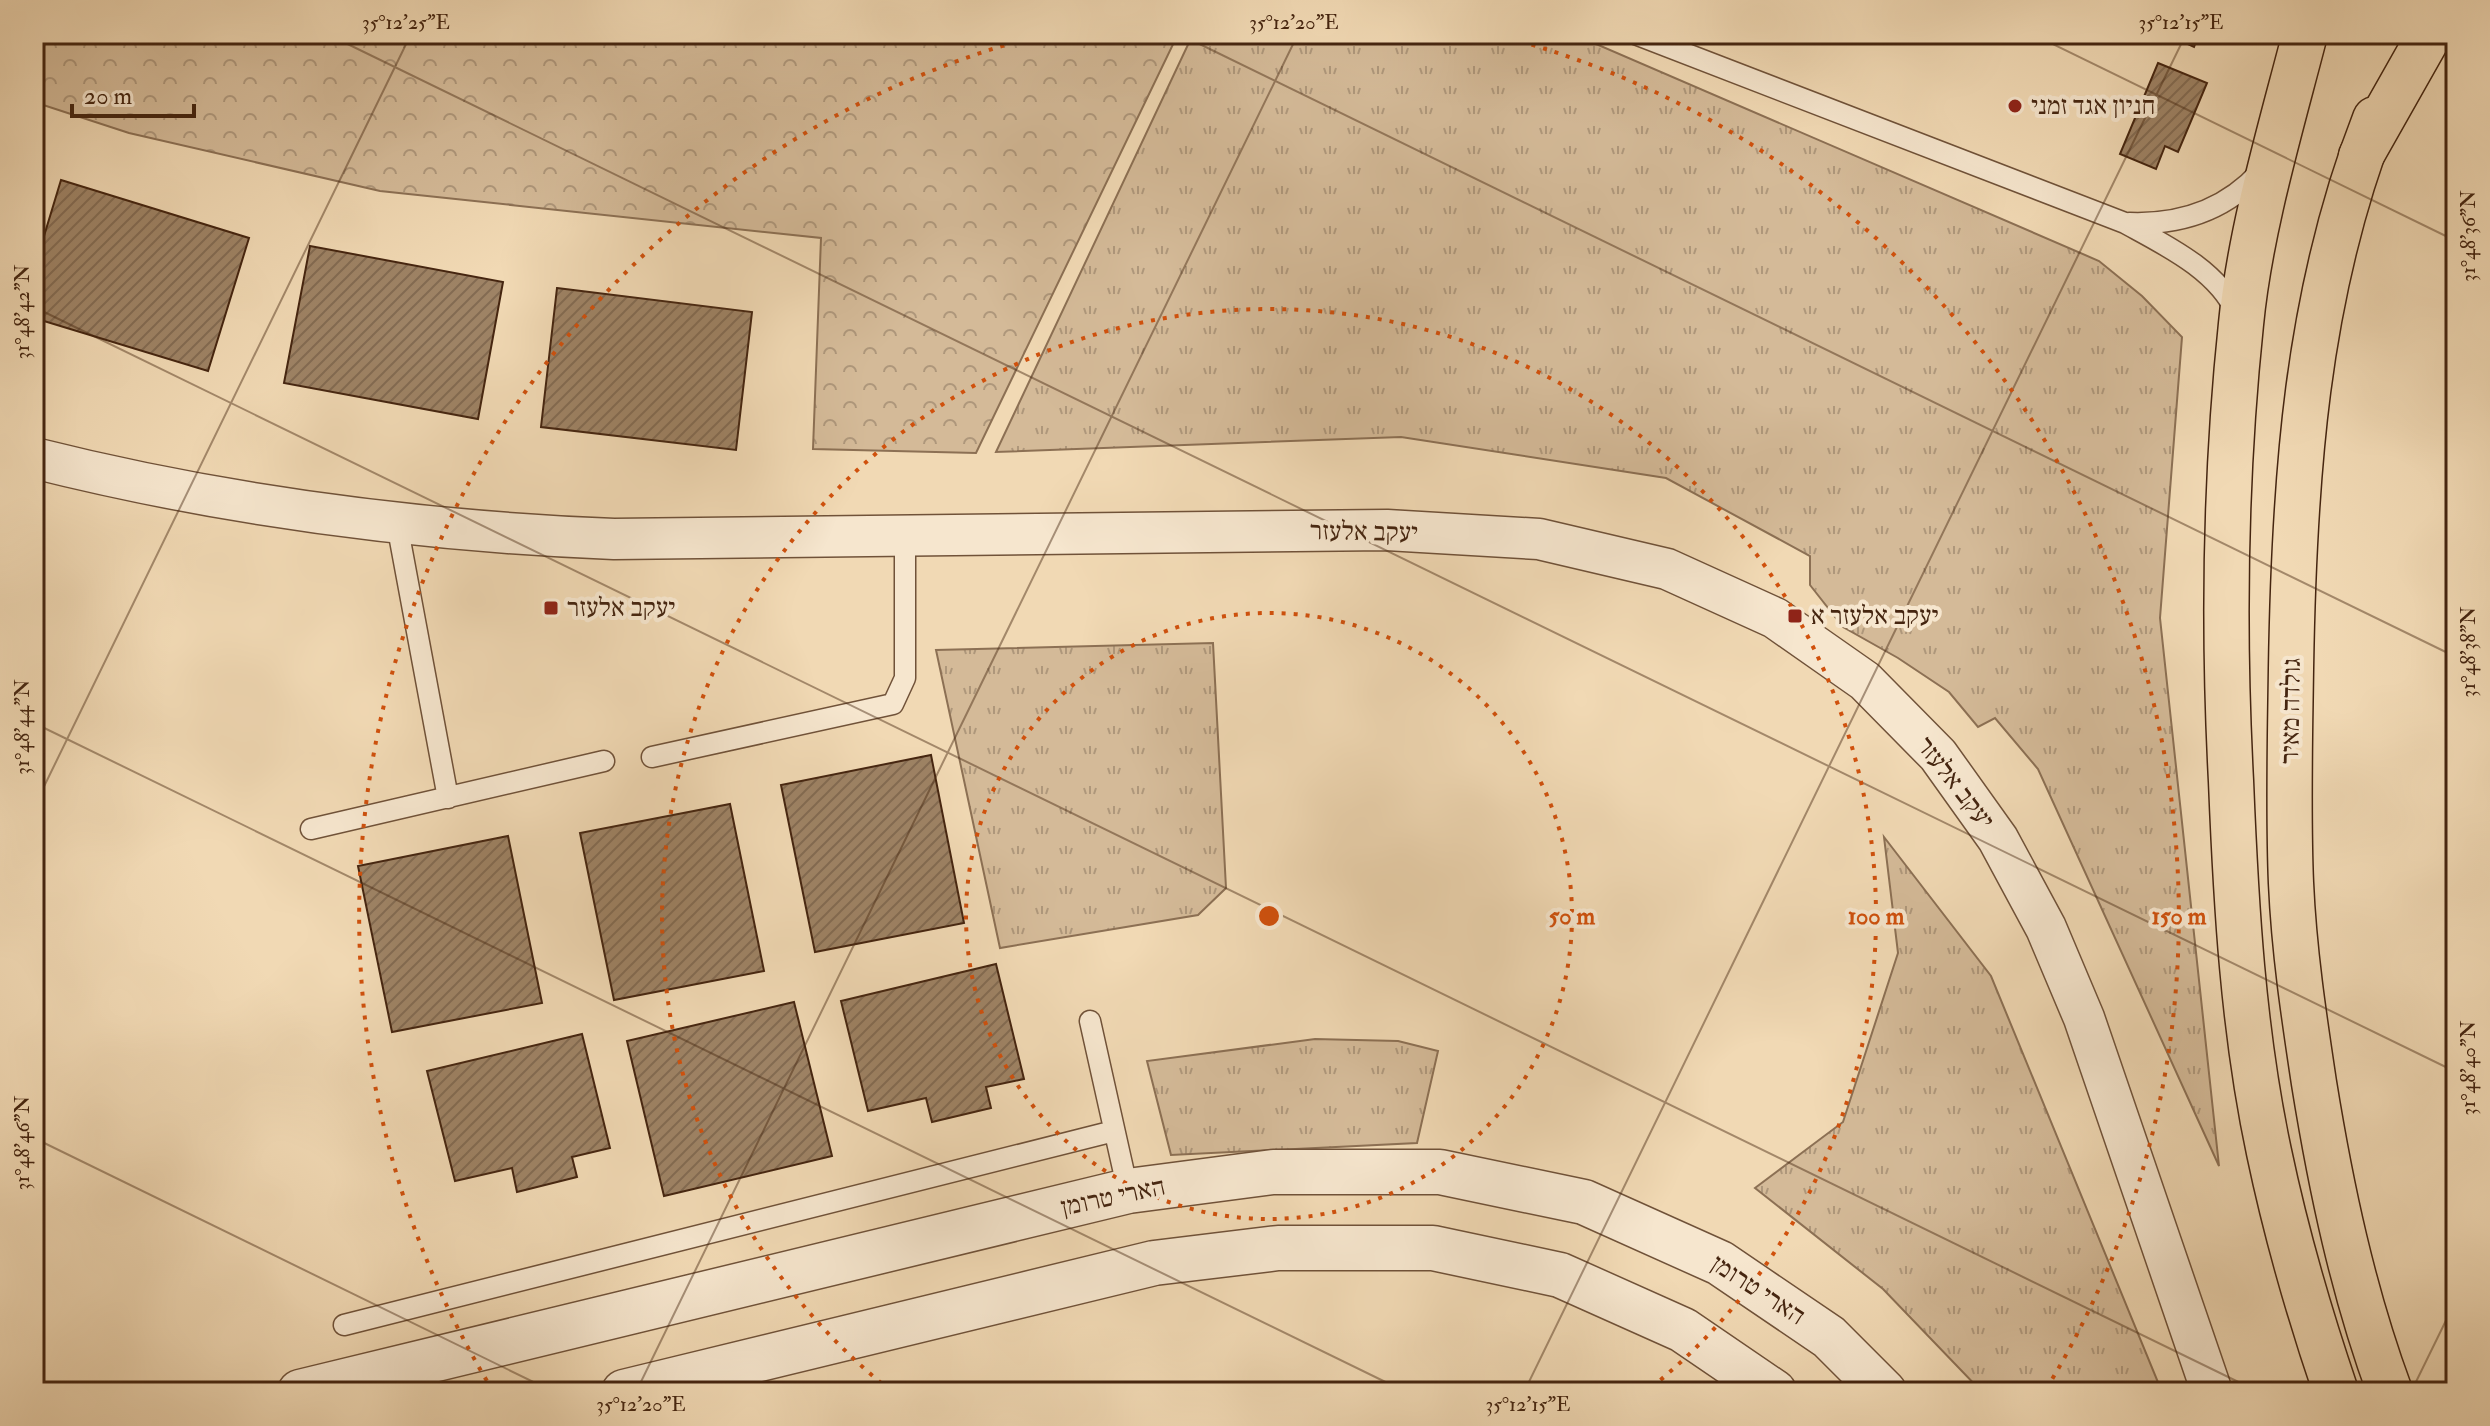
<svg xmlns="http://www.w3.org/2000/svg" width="2490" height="1426" font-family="'IM FELL Double Pica','Frank Ruhl Libre',serif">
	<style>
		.grass { fill: url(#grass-tufts); stroke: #8c7054; stroke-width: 2 }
		.forest { fill: url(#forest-crowns); stroke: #8c7054; stroke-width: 2 }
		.building { fill: url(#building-hatch); stroke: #452510; stroke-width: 2 }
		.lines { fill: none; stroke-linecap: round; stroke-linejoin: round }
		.service-casing { stroke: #705239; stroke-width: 23 }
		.minor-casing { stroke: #705239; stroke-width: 43 }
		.tertiary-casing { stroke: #705239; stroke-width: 47 }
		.primary-casing { stroke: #452510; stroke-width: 47 }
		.trunk-casing { stroke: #452510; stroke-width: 47 }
		.service { stroke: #f6e6ce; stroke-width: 20 }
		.minor { stroke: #f6e6ce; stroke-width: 40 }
		.tertiary { stroke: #f6e6ce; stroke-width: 44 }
		.primary { stroke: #f1d9b4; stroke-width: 44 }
		.trunk { stroke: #f1d9b4; stroke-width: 44 }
		.ticks { fill: none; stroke: #452510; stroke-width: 2; stroke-opacity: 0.45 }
		.ring { fill: none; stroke: #d0510d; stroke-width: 4; stroke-dasharray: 4 8 }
		.poi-dot { fill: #8f2418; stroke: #f6e6ce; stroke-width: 3 }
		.labels { text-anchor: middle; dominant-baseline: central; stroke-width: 8; stroke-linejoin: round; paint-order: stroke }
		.poi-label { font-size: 26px; fill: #452510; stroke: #f6e6ce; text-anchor: start }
		.street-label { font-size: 26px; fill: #452510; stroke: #f6e6ce }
		.centre { fill: #d0510d; stroke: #f6e6ce; stroke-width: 4 }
		.ring-label { font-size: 24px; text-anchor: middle; font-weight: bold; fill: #d0510d; stroke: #f6e6ce; stroke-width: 8; stroke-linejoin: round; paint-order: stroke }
		.neatline { fill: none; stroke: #452510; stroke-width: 3 }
		.ticks-label { font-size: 20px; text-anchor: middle; fill: #452510 }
	</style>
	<defs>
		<pattern id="grass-tufts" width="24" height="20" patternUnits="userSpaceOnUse" patternTransform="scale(2)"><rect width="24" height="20" fill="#d4ba98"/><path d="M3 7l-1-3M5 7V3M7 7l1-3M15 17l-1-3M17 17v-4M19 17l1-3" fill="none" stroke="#ae977b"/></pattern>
		<pattern id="forest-crowns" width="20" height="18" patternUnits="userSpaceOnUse" patternTransform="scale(2)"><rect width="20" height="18" fill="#d4ba98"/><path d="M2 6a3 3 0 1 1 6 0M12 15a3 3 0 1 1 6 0" fill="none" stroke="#ae977b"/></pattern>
		<pattern id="building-hatch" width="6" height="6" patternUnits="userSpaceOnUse" patternTransform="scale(2)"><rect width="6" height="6" fill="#9e8365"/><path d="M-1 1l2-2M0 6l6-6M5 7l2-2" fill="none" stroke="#836b52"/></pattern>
	</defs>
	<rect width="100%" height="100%" fill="#f1d9b4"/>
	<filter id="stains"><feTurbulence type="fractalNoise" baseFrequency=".0025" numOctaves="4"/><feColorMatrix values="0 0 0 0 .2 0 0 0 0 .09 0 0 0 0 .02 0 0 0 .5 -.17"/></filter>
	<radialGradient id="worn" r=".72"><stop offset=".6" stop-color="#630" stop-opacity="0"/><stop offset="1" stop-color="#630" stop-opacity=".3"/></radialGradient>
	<path class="grass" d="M1193,34h380l526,227 43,35 40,41 -22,281 59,548 -181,-397 -43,-51 -17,9 -29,-35 -51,-34 -55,-31 -33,-42v-29l-144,-78 -265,-41 -405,15z
		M1213,643l13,245 -28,27 -198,33 -64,-298z
		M1884,837l107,139 171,416h-180l-99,-103 -128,-101 88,-66 55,-169z
		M1315,1039l83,2 40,10 -21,92 -246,12 -24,-94z"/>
	<path class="forest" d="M34,34h1144l-202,419 -163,-4 8,-211 -441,-47 -251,-58 -95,-31z"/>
	<path class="building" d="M2166,34h33l-5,13z
		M2158,63l49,20 -29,69 -13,-6 -9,23 -36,-15z
		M61,180l188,58 -41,133 -174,-53v-49z
		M310,246l193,36 -25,137 -194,-36z
		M557,288l195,24 -16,138 -195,-23z
		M931,755l33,168 -149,29 -34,-167z
		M730,804l34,167 -150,29 -34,-167z
		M508,836l34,167 -150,29 -34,-166z
		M2453,845h3v95z
		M996,964l28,115 -38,8 5,21 -59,14 -6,-24 -58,13 -27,-110z
		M794,1002l38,154 -168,40 -37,-155z
		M582,1034l28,114 -38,9 5,20 -60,15 -5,-24 -57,13 -28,-110z
		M1507,1383l21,9h-25z"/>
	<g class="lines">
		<g class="service-casing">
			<path id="service" d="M1635,34l490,189c40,22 93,47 112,91
				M2129,223c52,2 97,-13 132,-52
				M397,524l51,274
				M652,757l241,-53 12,-26v-142
				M311,829l293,-68
				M1090,1021l38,170
				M344,1325l770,-194"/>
		</g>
		<g class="minor-casing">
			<path id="minor" d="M34,458c191,48 384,73 580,81l773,-9 152,9 128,30 108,49 90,63 73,74 60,84 48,89 38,90 128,374"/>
		</g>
		<g class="tertiary-casing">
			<path id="tertiary" d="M300,1392l828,-201 145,-19h167l144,30 136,61 109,74 55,55
				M624,1392l530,-129 124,-15h155l127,27 123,55 91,62"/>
		</g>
		<g class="primary-casing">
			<path id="primary" d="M2305,34c-24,93 -55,196 -64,290 -16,152 -18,305 -10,457 5,124 12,249 38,371 17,81 40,161 67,240
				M2375,119c-69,177 -81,362 -84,550 -1,71 -3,143 0,214 3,68 13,134 23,200 17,105 39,209 76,309"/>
		</g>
		<g class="trunk-casing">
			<path id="trunk" d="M2361,156l69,-122"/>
		</g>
		<use href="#service" class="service"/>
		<use href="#minor" class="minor"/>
		<use href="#tertiary" class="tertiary"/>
		<use href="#primary" class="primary"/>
		<use href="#trunk" class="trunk"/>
	</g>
	<path class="ticks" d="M327,34l2129,1038M1179,34l1277,623M2032,34l424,207M34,307l2225,1085M34,723l1372,669M34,807l377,-773M34,1138l520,254M636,1392l662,-1358M1524,1392l662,-1358M2411,1392l45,-92"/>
	<g class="ring">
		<circle cx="1269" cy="916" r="303"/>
		<path d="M891 1391A607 607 0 1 1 1647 1391"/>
		<path d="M493 1391A910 910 0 0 1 1041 35M1497 35A910 910 0 0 1 2045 1391"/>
	</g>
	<g class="poi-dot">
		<circle cx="2015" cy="106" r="8"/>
		<rect x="543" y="600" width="16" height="16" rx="4"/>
		<rect x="1787" y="608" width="16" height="16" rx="4"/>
	</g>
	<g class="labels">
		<g class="poi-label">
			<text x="2031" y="106">חניון אגד זמני</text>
			<text x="567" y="608">יעקב אלעזר</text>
			<text x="1811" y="616">יעקב אלעזר א</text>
		</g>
		<g class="street-label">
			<text transform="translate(1364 532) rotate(1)">יעקב אלעזר</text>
			<text transform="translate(2291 711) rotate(-89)">גולדה מאיר</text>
			<text transform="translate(1955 783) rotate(52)">יעקב אלעזר</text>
			<text transform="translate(1113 1197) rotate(-12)">הארי טרומן</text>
			<text transform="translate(1758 1290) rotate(33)">הארי טרומן</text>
		</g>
	</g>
	<circle cx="1269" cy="916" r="12" class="centre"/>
	<g class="ring-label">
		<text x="1572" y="924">50 m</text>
		<text x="1876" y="924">100 m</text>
		<text x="2179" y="924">150 m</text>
	</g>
	<rect width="2490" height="1426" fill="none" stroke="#f1d9b4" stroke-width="88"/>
	<path d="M72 104v12h122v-12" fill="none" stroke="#452510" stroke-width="4"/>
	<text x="84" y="104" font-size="24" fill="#452510" stroke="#f6e6ce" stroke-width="6" paint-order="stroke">20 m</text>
	<rect x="44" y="44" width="2402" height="1338" class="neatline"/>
	<g class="ticks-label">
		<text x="406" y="29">35°12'25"E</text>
		<text x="1294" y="29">35°12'20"E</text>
		<text x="2181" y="29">35°12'15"E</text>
		<text transform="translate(2468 236) rotate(-90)" y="7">31°48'36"N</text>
		<text transform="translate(22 312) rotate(-90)" y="7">31°48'42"N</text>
		<text transform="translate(2468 652) rotate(-90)" y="7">31°48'38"N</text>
		<text transform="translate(22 727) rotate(-90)" y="7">31°48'44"N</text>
		<text transform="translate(2468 1068) rotate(-90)" y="7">31°48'40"N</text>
		<text transform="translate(22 1143) rotate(-90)" y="7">31°48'46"N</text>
		<text x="641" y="1411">35°12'20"E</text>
		<text x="1528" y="1411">35°12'15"E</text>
	</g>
	<rect width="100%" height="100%" filter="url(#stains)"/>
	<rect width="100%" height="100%" fill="url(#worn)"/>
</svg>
